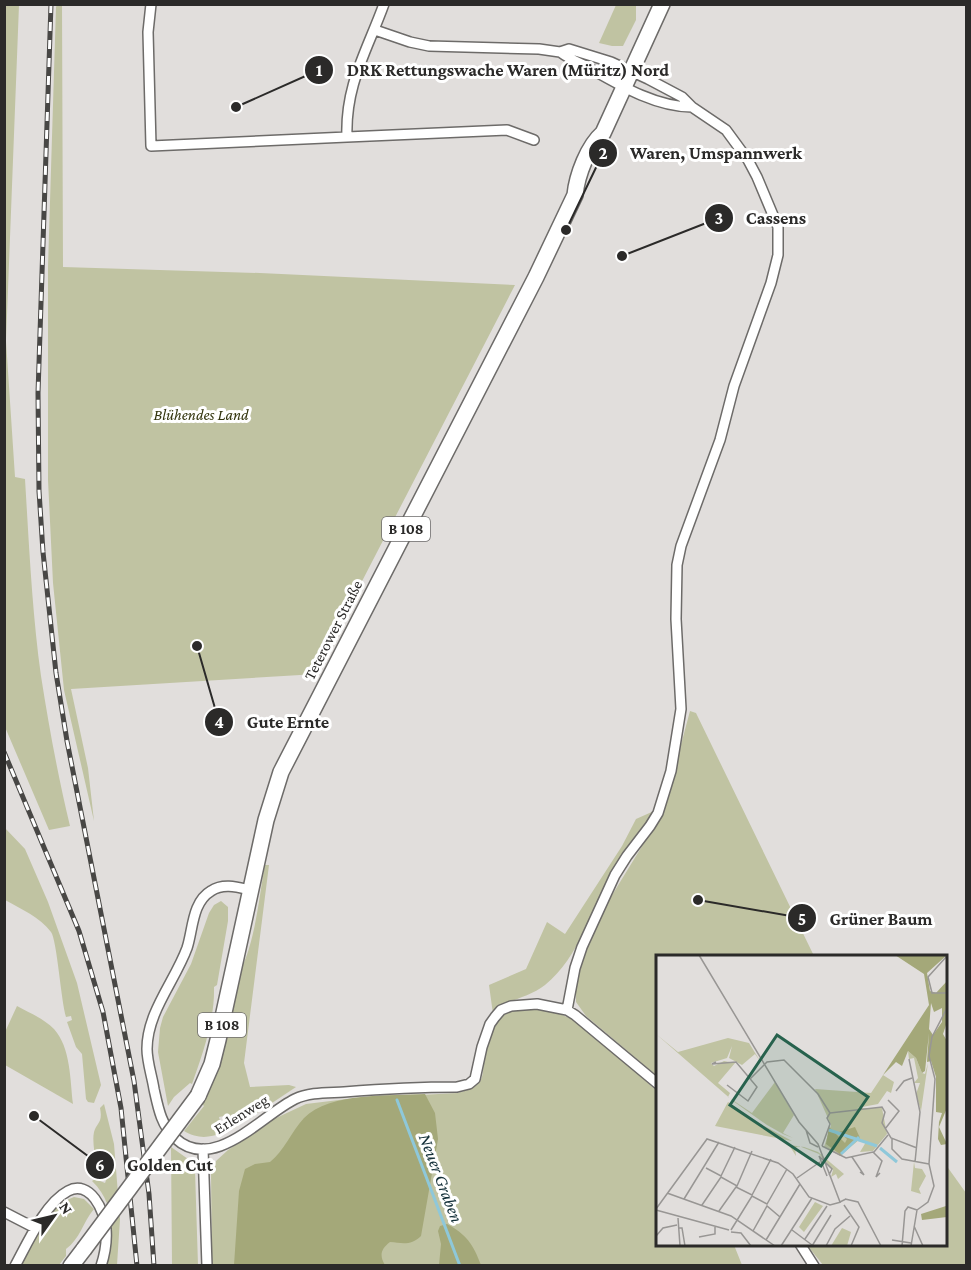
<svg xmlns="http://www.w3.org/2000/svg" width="971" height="1270" font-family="'Crimson Pro',serif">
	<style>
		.green { fill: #c0c3a2 }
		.forest { fill: #a4a879 }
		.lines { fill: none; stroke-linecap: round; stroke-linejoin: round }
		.stream { stroke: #8ec8da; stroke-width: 3 }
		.minor-casing { stroke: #6d6b69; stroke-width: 12 }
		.primary-casing { stroke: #6d6b69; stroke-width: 18 }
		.minor { stroke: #fff; stroke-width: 9 }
		.primary { stroke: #fff; stroke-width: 15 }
		.rail-casing { stroke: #484745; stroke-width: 5 }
		.rail { stroke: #fff; stroke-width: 3; stroke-dasharray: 9; stroke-linecap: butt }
		.primary-bridge-casing { stroke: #6d6b69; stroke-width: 18; stroke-linecap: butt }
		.primary-bridge { stroke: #fff; stroke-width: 15 }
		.labels { text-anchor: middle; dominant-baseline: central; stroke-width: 6; stroke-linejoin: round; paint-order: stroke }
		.shield { fill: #fff; stroke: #6b6a69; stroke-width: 1.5 }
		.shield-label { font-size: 15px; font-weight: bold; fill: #2b2a29 }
		.park-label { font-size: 16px; font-style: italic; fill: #32340d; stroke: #fff }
		.street-label { font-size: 16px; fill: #2b2a29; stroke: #fff }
		.water-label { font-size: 18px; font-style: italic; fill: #15313a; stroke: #fff }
		.inset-river { fill: none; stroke: #8ec8da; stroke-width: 3 }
		.inset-road { fill: none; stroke: #989694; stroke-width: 1.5 }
		.view { fill: #27624d; fill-opacity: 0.15; stroke: #27624d; stroke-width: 3 }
		.inset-edge { fill: none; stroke: #2b2a29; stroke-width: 3 }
		.leader { fill: none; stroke: #2b2a29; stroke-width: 2 }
		.callout-dot { fill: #2b2a29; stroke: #fff; stroke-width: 2 }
		.mark-label { font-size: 18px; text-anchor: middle; font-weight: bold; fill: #fff }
		.callout-label { font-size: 18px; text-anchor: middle; font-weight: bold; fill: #2b2a29; stroke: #fff; stroke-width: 6; stroke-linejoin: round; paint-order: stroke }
	</style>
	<rect width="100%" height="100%" fill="#e1dedc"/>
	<path class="green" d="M62,4l1,263 197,6 255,12 -157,304 -41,85 -246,15 17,79 6,53 -30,-131 -11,-107 -5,-103v-213l8,-260 1,-2z
		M4,5h15l-13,336 9,136 10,2c4,65 7,132 16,197 8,51 17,100 29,150l-21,4 -44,-103z
		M616,5h20v15l-13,26h-11l-13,-3z
		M690,711l6,2 118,243h-156l-1,120 -71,-60 -10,-14v-12l8,-42 14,-30 65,-106z
		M654,811c-11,22 -30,38 -42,60 -21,38 -32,86 -67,114 -11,9 -25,12 -37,18 -5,3 -10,7 -15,11l-4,-29 37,-16 21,-47 18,12 57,-88 14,-27z
		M5,828l20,21 23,53 29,81 24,102 -7,18 -6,-1 -2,-3 -4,-45 -6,-7 -9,-25 5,-2 -1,-4 -5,1c-5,-16 -9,-77 -15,-85 -11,-15 -30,-23 -46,-32z
		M265,865h4l-25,198 6,24 39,-2 7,2 -63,42 -5,-4 -4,-9 -5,1 4,16c-15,5 -25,6 -39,-2l20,-25 -2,-2 6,-13 30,-117c17,-27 21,-78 27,-109z
		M221,901l7,6v14l-11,64 -3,2c1,32 -11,66 -22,97l-2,-1 -16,14 -6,9 -10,-54 2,-24 3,-11 28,-53 18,-51 5,-8z
		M17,1006c13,7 27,13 37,23 17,19 16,51 19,75l-68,-39v-33z
		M519,1009c24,0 43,3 63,16l75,66 1,153 76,1 8,20 -530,1 -1,-93 5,-12 12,-11 46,-31 32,-15 41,-5 110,-6c8,-2 16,-4 22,-10 5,-7 4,-16 5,-24 2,-23 10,-46 35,-50z
		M104,1104l10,40 6,75 -3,46h-11c8,-29 10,-61 -14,-84l3,-2 10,4 3,-8 -12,-12c-1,-9 -4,-22 -2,-31 3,-10 9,-9 6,-24z
		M171,1147l17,12 7,11 3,95h-26z
		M946,1165l20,28v72h-143l-16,-20 139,-1z
		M74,1197l10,2 10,10c-11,13 -14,30 -28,40v7l-7,9 -39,1c10,-25 28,-60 54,-69z"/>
	<path class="forest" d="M425,1094l10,19 3,26 -17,97c-10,10 -19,7 -31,6 -9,7 -11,13 -5,23h-151l5,-74 6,-22 10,-5 15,-2c14,-11 21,-30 34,-44 26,-26 86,-22 121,-24z
		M447,1224c20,11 26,20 34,41h-42l2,-21 -3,-13 2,-5z"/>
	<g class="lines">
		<path class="stream" d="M397,1100l63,166"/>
		<g class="minor-casing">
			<path id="minor" d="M151,4l-3,28 3,114 196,-9c-2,-52 20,-86 37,-133
				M375,30l35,12 19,4 110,3 21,3 9,-3 42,13 37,17 34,18 10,10 34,23 22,30 9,17 21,50v28l-7,28 -37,103 -14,54 -39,106 -4,19 -1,54 5,90 -10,62 -13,42 -8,13 -23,30 -12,19 -33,72 -7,21 -8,42
				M560,52c8,6 15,9 24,13 32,18 70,42 108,42
				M347,137l160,-7 27,10
				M250,890c-13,-3 -27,-7 -39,1 -19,11 -18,39 -24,57 -12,33 -40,64 -40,101 0,13 5,27 7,40 4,18 7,36 21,49 38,36 87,-23 120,-39 15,-7 32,-6 49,-7 38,-3 75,-5 113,-5l12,-3 6,-5 7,-32 8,-23 5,-7 6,-7 10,-4 26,-2 30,6 8,5 83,69
				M203,1149l4,117
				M4,1212l31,16
				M800,1244l14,22
				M15,1266c12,-22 30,-63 53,-75 22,-12 37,20 38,38 1,12 -1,25 -5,37"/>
		</g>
		<g class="primary-casing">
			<path id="primary" d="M198,1096l14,-32 6,-24 48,-220 15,-48 255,-495 39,-82c2,-20 13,-49 28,-62l59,-129
				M71,1266l13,-17"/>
		</g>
		<use href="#minor" class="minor"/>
		<use href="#primary" class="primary"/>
		<g class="rail-casing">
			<path id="rail" d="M51,4l-13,389 1,98 4,61 13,121 11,68 67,340 15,113 5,72
				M4,752l75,179 24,81 18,96 16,158"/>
		</g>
		<use href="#rail" class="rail"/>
		<g class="primary-bridge-casing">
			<path id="primary-bridge" d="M84,1249l114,-153"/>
		</g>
		<use href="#primary-bridge" class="primary-bridge"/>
	</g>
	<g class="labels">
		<g class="shield">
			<rect x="382" y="517" width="48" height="24" rx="4.5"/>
			<rect x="198" y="1013" width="48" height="24" rx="4.5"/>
		</g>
		<g class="shield-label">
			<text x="406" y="529">B 108</text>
			<text x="222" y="1025">B 108</text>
		</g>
		<g class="park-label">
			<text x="201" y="414">Blühendes Land</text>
		</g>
		<g class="street-label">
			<text transform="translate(333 630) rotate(-63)">Teterower Straße</text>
			<text transform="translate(241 1114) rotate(-32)">Erlenweg</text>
		</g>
		<g class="water-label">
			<text transform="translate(441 1178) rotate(69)">Neuer Graben</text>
		</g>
	</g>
	<g transform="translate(656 955)">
		<rect width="291" height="291" fill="#e1dedc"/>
		<path d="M0,79l22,18 50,-14 21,5 13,21 -7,-10 -13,11 -13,-7 3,-12 -5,12 -16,5 3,3 10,-5 11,2 -17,20 12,10 -2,4 24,16 23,-31 19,33 -11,18 10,5 -10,-4 -16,-9 -34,-24zM252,96l8,7 6,15 3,1 3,-11 -7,48 -5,-17 4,-11h-6l4,-5 -4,-20 -5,1zM227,120l11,7 -3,11 -4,-2 -9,13 -21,4h25l5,26 -14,17 -13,1 6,-10 -6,-3 -20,17 -16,-9 7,-22 -16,-36 56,4zM72,147l27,19 37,20 -77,-15zM133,190l15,2 14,5 26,22 -6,5 -2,-5 -5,3 2,-7 -14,-16 -20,-8 -4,2 1,8zM258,207l1,6 7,1 4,7 -7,13 2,5 -10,-3zM159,247l8,4 -19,26 -5,-5zM186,273l9,4 -4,14h-16z" fill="#c0c3a2"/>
		<path d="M239,0h52l-20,18 3,18 6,2 11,-12v41l-4,12 4,7v67l-8,19 8,17 -6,1 -3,-6 1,-17 3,-9 -6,-1v-35l-5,-16 -4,1 2,-29 -4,38 -3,2 -6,-15 -8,-7 -6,15 -6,-4 -13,13 46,-70 -5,-31zM275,48l3,9 8,-4v14l-9,13 -4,-6zM173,172l16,16 2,-4 -8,-7 16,-5 5,11 -19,17 -15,-11zM291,244v18l-25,3 -1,-6 25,-8z" fill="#a4a879" fill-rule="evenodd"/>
		<path class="inset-river" d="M173,175l48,16M224,193l17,14M185,199l18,-17"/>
		<path class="inset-road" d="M43,0l100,167 19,22 22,58 6,-3M291,1l-19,21 4,16h15M253,104l11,53 -5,50M60,107l-4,2 24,-2 21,25 -9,14 -21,-16M94,124l17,-17 17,-2 34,34 12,19M240,136l8,-10 8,-3M174,158l52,-6 3,5 -3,11 9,15 26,10M229,174l14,-18 -11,-11M150,175l4,13 8,4M236,184v10l10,10 27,5M166,191l24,12 27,-6 9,9 -6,16 4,-4M166,191l8,-22 -3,-6 3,-5M218,197l14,-17M163,201l13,13 -3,6M163,201l8,20M196,202l12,18 -4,-3M50,213l15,8 14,-29M141,223l23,-16M11,238l64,23 44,30M28,244l35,-57M189,244l13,3 23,44M46,250l19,-28 16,9 15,-35M188,250l15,22 -8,19M0,254l51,-70 71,24 15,11 16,23 21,8 11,-3M0,255l73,20M261,255l11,-8 6,-16 -5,-22 6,-85 -6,-23 3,-19 15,-29M63,256l17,-24 16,8 19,-36M22,263l2,28M258,271l9,20M22,273h4l3,18M75,275l21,-34 15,8 20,-35M136,275l20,15M97,276l14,-25 13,11M75,277l10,1 10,13M0,281l7,-8 14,-3M43,282l16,-3v-7M149,284l22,-33M110,285l34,-56M236,285l19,3M125,291l31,-48M156,291l19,-31M170,291l9,-17 15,-13M246,291l3,-35 3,-4 9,3M255,291l6,-36"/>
		<path class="view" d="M121,80l91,62 -47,69 -91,-61z"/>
		<rect width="291" height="291" class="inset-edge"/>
	</g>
	<path class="leader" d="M236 107L319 70M566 230L603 153M622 256L719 218M197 646L219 722M698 900L802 918M34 1116L100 1165"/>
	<g class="callout-dot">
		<circle cx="236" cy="107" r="6"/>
		<circle cx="566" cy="230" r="6"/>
		<circle cx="622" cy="256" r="6"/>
		<circle cx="197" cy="646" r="6"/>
		<circle cx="698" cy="900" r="6"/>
		<circle cx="34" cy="1116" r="6"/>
		<circle cx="319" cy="70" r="15"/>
		<circle cx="603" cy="153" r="15"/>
		<circle cx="719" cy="218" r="15"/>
		<circle cx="219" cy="722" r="15"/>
		<circle cx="802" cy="918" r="15"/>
		<circle cx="100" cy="1165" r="15"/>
	</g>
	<g class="mark-label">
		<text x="319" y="76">1</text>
		<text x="603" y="159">2</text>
		<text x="719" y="224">3</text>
		<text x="219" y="728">4</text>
		<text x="802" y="925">5</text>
		<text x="100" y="1171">6</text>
	</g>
	<g class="callout-label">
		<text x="508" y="76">DRK Rettungswache Waren (Müritz) Nord</text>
		<text x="716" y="159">Waren, Umspannwerk</text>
		<text x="776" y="224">Cassens</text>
		<text x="288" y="728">Gute Ernte</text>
		<text x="881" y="925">Grüner Baum</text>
		<text x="170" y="1171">Golden Cut</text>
	</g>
	<rect width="971" height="1270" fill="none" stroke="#2b2a29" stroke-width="12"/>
	<g transform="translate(54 1216) rotate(56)" stroke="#ffffff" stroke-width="4.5" paint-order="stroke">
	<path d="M0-4.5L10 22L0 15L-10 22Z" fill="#2b2a29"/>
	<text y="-9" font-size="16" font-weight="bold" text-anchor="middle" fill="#2b2a29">N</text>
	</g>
</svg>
